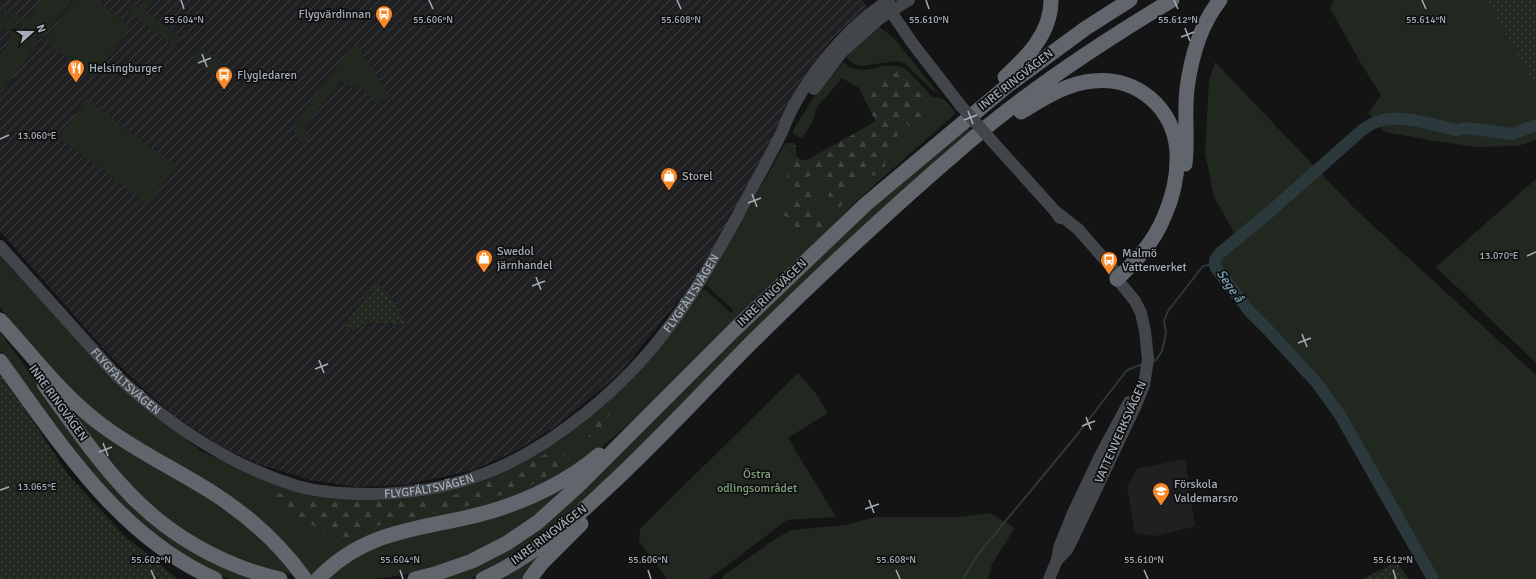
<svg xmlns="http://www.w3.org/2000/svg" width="1536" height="579" font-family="Signika,sans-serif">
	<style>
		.built { fill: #202022 }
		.industrial { fill: url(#industrial-furrows) }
		.green { fill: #202820 }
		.forest { fill: url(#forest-firs) }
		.park { fill: url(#park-dots) }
		.water { fill: #2b383c }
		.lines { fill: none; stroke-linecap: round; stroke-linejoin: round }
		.stream { stroke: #2b383c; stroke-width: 2 }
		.river { stroke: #2b383c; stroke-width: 12 }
		.secondary { stroke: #42464b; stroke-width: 12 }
		.highway { stroke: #60666c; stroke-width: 15 }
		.secondary-bridge { stroke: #42464b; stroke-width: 12 }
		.ticks { fill: none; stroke: #a5aeb6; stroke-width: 1.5 }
		.labels { text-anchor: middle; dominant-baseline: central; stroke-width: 3.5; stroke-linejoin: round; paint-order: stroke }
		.poi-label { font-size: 12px; fill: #a5aeb6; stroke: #0f0f10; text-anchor: start }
		.street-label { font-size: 12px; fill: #a5aeb6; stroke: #0f0f10 }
		.park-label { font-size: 12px; fill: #80a27b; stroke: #0f0f10 }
		.water-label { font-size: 13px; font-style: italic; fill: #7aa4b3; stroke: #0f0f10 }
		.ticks-label { font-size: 10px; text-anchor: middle; fill: #a5aeb6; stroke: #0f0f10; stroke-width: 3.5; stroke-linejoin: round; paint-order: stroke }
	</style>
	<defs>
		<pattern id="industrial-furrows" width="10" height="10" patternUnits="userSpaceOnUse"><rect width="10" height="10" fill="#202022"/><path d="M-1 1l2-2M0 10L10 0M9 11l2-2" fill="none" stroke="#3d3e40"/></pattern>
		<pattern id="forest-firs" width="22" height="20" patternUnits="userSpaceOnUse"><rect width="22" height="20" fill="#202820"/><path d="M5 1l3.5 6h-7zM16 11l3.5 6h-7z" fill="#3d453e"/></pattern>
		<pattern id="park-dots" width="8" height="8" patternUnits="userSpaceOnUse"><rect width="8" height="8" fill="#202820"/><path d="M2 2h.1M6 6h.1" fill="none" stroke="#3d453e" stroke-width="1.8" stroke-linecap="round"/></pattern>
	</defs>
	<rect width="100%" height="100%" fill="#141415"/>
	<path class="built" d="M1185,459l10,67 -39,10 -21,-3 -8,-47 10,-17z"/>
	<path class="industrial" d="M0,0h863l4,8 -34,30 -34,45 -24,60 -41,72 -51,80 -63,78 -62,52 -40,25 -44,20 -69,15 -48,2 -46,-7 -53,-16 -38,-18 -47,-31 -37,-33 -27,-27 -109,-124z"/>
	<path class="green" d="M41,0h30l-29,39 -42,-30v-4l12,9 2,-2 8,7 1,-2 4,3z
		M75,0h21l35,27 -38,50 -49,-36z
		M144,0h10l-8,11 35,27 -6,9 -47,-35 5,-8 5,4z
		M1334,0h202v140l-18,6 -42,1 -41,-6 -50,-9 -17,-19 13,-18 -21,-33 -30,-54z
		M0,13l39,29 -39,52v-39l13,-18 -13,-11z
		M878,26l16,12 44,55 -5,-2 -29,-28 -7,-2 -37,5 -6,-2 -8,-6 10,-12z
		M356,44l35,55 -14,4 -20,-18 -3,4 -13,-9 -38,49 8,6 -5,9c-10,-6 -14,-10 -10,-21l52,-72z
		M201,47l28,21 -9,12 -28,-21z
		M843,62c21,17 32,1 53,4 17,2 22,22 35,30 4,2 9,1 12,3 5,3 9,10 13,14l-104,92 -31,33 -67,62 -117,117 -55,47 -57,32 -109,28 -103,55 -9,-11 -159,-121 -57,-39 -59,-62 -29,-39v-53l15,19 10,8 74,84 16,16 86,70 15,7h4l16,9 135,33c149,1 253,-96 332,-210l2,-1 26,24 2,-3 -27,-25 77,-138 4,-4h7l2,4v9l5,4h6l69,-39 -17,-33 -17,-10 -24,28 -3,6 -1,6 -10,18 -3,2 -7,-4 -1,-3 2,-4 21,-33z
		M1215,62l139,146 182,167v204h-103l-93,-164 -24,-33 -47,-51 -19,-19 -34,-44c-5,-13 12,-22 21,-30l-23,-41 -9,-44 4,-72z
		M87,99l89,67 -28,39 -89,-68z
		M966,125l7,8 -423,399c-26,17 -51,35 -80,47h-32l60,-26 346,-320z
		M1536,179v184l-100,-96z
		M0,332l40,55 83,107 137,85h-31l-19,-8 -43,-26 -66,-59 -101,-136z
		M798,373l17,19 13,21 -40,25 48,79 -49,3 -78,59h-42l-28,-38 1,-12z
		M63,396l149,103 38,28 47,49c-111,-22 -176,-88 -234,-180z
		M581,476l-58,49 -43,25 -63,23 -42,6h-51l25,-22z
		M990,513l25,15 -23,36 -4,15h-265v-3l51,-36 17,-10 54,-5 30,-8h85z
		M549,547l-24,32h-28z"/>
	<path class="forest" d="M902,67l5,3 26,28 -10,2 1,8 -6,19 -6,1 -7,-6 -6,-2 -2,18 -5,14 -7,4v15l-20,8 -21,15c0,8 -1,12 -9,16l-7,-11 3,-14 -16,-9h-7v11l7,10c-5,13 -2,15 8,23l-1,7 -6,5c-18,-1 -20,-4 -32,-17v-4l11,-25 -8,-8 1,-6 7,-8 -5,-16 4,-5 2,4v9l5,4h6l69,-38 -17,-34c16,3 32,-11 43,-21z
		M606,411h2c5,17 -8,27 -19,37l-4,-1 -1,-2 5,-9 4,-11z
		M572,438l-2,7 -15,26 -24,14 -64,21 -101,22 -17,12 -16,-1 -15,-11 -21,-10 -2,-6 -22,-11 -3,-7 3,-2 44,9h29l71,-1 38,-5 12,-6 34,-12 36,-18z"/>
	<path class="park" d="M1487,0h49v87z
		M377,283c14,11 21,27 30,42l-38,-3 -16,8h-7v-7z
		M0,371l69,105 57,61 52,42h-178z
		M1396,562l13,17h-46z"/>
	<path class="water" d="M1317,173l1,3c-12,13 -26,23 -38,35l-2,-1z
		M1273,212l2,1 -37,29 3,-5z"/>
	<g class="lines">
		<path class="stream" d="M1153,361l3,-1 6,-9 4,-18 -2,-12 4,-10 35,-45 11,-2
			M963,579l13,-22 100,-121 51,-66 16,-6"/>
		<path class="river" d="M1433,579l-93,-164 -24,-33 -47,-51 -19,-19 -34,-44c-3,-6 -1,-10 4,-15l51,-42 90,-80c4,-3 9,-7 13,-8 24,-11 58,2 83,7l9,-2 46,6 24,-9"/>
		<g class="secondary">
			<path d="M887,6l26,38 48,62"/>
			<path d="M814,89l28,-37 37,-33 30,-19"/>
			<path d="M992,141l63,70 5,7"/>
			<path d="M1055,211l23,18 35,40 4,10 18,22 6,12 4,18 3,28 -4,26 -8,20 -61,129 -8,16 -10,10"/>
			<path id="s1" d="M0,246l116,129c52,49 112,90 181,111 24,7 49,8 74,8 38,0 79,-7 115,-21 68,-26 139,-87 182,-145 27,-35 48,-73 69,-111 15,-29 31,-57 45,-85 18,-49 63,-104 107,-132"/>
			<path d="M1049,579l8,-19 2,-12 14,-35 28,-59 28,-52"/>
		</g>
		<path class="highway" d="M1005,77c23,-21 46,-44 46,-77
			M1021,112c22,-13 46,-29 72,-31 44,-5 81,27 84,71 1,22 -4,45 -13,65 -10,25 -28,44 -47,62
			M1185,164c3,-25 -1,-50 2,-75 4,-31 13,-64 33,-89
			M0,320c34,37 63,77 103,106 35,26 74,44 110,67 36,23 67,51 92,86
			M0,361c60,82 118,175 215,218
			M44,384c26,36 51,73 81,105 41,45 97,77 155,90
			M318,579c51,-53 109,-49 174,-68 39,-12 76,-30 107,-56
			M415,579l20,-5 37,-13 35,-18 31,-21 40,-36 156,-156 132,-126 141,-118 79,-58 44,-28
			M483,579c48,-21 87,-56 124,-91 51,-47 98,-99 147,-148 70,-69 142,-136 217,-200 62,-53 131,-98 201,-140
			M530,579l11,-15 40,-40"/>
		<path class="secondary-bridge" d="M961,106l31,35"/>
	</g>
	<path class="ticks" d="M181,0l3,9M429,0l4,9M677,0l4,9M926,0l3,9M1174,0l4,9M1422,0l4,9M1185,28l5,13M1181,37l13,-5M202,54l5,13M198,63l13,-5M968,111l5,13M964,120l13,-5M0,139l9,-4M752,194l5,13M748,203l13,-5M1527,256l9,-4M536,277l5,13M532,286l13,-5M1302,334l5,13M1298,343l13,-5M319,360l5,13M315,369l13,-5M1086,417l5,13M1082,426l13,-5M103,443l5,13M99,452l13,-5M0,490l9,-3M869,500l5,13M865,509l14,-5M151,570l4,9M400,570l3,9M648,570l3,9M896,570l4,9M1144,570l4,9M1393,570l3,9"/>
	<defs>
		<g id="bus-pin" transform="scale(0.9)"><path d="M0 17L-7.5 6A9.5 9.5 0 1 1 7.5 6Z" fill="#f98928" stroke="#0f0f10"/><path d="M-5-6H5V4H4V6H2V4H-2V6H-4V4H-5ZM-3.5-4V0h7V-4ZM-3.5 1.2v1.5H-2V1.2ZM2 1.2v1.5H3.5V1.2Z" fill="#fff"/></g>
		<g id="restaurant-pin" transform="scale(0.9)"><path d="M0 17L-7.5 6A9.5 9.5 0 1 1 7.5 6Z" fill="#f98928" stroke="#0f0f10"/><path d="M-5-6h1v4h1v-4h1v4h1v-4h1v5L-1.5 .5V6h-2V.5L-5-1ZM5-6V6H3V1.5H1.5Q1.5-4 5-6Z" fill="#fff"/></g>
		<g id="shop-pin" transform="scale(0.9)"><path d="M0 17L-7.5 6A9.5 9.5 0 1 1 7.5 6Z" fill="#f98928" stroke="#0f0f10"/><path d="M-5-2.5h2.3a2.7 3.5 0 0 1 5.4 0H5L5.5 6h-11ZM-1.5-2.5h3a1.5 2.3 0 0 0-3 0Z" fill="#fff"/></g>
		<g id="school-pin" transform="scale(0.9)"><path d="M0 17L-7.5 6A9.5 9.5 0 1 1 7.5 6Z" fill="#f98928" stroke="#0f0f10"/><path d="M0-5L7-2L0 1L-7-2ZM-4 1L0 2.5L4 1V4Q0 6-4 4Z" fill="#fff"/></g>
	</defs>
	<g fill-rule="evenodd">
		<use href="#bus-pin" x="384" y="14"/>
		<use href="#restaurant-pin" x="76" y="68"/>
		<use href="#bus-pin" x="224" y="75"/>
		<use href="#shop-pin" x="669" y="176"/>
		<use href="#shop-pin" x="484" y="258"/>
		<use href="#bus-pin" x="1109" y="260"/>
		<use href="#school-pin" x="1161" y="491"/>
	</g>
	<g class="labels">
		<g class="poi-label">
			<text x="371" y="14" text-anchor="end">Flygvärdinnan</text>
			<text x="89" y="68">Helsingburger</text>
			<text x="237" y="75">Flygledaren</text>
			<text x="682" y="176">Storel</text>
			<text x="497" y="251">Swedol<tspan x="497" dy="14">järnhandel</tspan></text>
			<text x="1122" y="253">Malmö<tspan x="1122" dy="14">Vattenverket</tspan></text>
			<text x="1174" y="484">Förskola<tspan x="1174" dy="14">Valdemarsro</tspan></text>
		</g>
		<g class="street-label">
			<text transform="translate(1016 80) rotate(-38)">INRE RINGVÄGEN</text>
			<text stroke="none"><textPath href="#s1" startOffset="857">FLYGFÄLTSVÄGEN</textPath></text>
			<text transform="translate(772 293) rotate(-44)">INRE RINGVÄGEN</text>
			<text stroke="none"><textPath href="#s1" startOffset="185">FLYGFÄLTSVÄGEN</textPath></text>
			<text transform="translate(58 403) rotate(54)">INRE RINGVÄGEN</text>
			<text transform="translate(1121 432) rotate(-66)">VATTENVERKSVÄGEN</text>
			<text stroke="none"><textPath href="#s1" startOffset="521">FLYGFÄLTSVÄGEN</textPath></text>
			<text transform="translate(549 535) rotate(-37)">INRE RINGVÄGEN</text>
		</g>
		<g class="park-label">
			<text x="757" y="474">Östra<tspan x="757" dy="14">odlingsområdet</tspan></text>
		</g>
		<g class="water-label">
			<text transform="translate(1230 286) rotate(55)">Sege å</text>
		</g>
	</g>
	<g class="ticks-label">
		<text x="433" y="23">55.606°N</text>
		<text x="681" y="23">55.608°N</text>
		<text x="929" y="23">55.610°N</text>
		<text x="1178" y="23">55.612°N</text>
		<text x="184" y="23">55.604°N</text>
		<text x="1426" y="23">55.614°N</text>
		<text x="37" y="139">13.060°E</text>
		<text x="1499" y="259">13.070°E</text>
		<text x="37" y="490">13.065°E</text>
		<text x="151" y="563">55.602°N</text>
		<text x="400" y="563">55.604°N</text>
		<text x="648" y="563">55.606°N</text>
		<text x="896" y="563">55.608°N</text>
		<text x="1144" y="563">55.610°N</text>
		<text x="1393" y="563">55.612°N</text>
	</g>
	<g transform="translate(32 32) rotate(69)" stroke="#0f0f10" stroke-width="3" paint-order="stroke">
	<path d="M0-3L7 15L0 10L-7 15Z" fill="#a5aeb6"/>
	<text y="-6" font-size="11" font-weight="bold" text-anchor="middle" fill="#a5aeb6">N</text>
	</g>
</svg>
